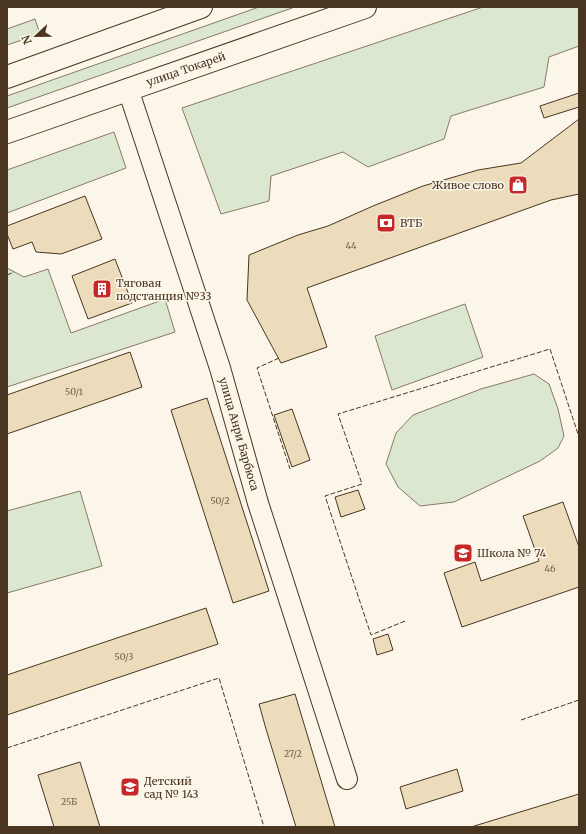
<svg xmlns="http://www.w3.org/2000/svg" width="586" height="834" font-family="Merriweather,serif">
	<style>
		.green { fill: #dce7d0; stroke: #887966 }
		.building { fill: #ecdcbc; stroke: #4a3520 }
		.lines { fill: none; stroke-linecap: round; stroke-linejoin: round }
		.street-casing { stroke: #4a3520; stroke-width: 22 }
		.primary-casing { stroke: #4a3520; stroke-width: 24 }
		.street { stroke: #fbf6e9; stroke-width: 20 }
		.primary { stroke: #fbf6e9; stroke-width: 22 }
		.fence { stroke: #4a3520; stroke-width: 1; stroke-dasharray: 5 2; stroke-linecap: butt }
		.labels { text-anchor: middle; dominant-baseline: central; stroke-width: 3; stroke-linejoin: round; paint-order: stroke }
		.number-label { font-size: 9px; fill: #725f47 }
		.street-label { font-size: 11px; fill: #4a3520; stroke: #fbf6e9 }
		.poi-label { font-size: 11px; fill: #4a3520; stroke: #fbf6e9; text-anchor: start }
	</style>
	<rect width="100%" height="100%" fill="#fbf6e9"/>
	<path class="green" d="M259,7h36l-288,101v-12z
		M483,7h96v39l-30,11 -5,30 -93,29 -7,23 -76,28 -25,-15 -72,24 -2,25 -48,13 -39,-106z
		M35,19l5,15 -33,11v-16z
		M114,132l12,36 -119,45v-43z
		M7,268l17,9 24,-8 23,64 94,-34 10,33 -168,55z
		M465,304l18,53 -91,33 -17,-54z
		M534,374l15,10 9,25 6,27 -6,12 -18,13 -86,41 -34,4 -22,-19 -12,-23 10,-31 17,-18 68,-26z
		M80,491l22,75 -95,27v-82z"/>
	<path class="building" d="M579,93v14l-35,11 -4,-12z
		M579,119v75l-28,6 -244,88 20,59 -46,16 -34,-63 2,-45 49,-20 30,-9 45,-20 50,-20 55,-16 43,-7z
		M85,196l17,43 -41,15 -25,-2 -4,-10 -19,7 -6,-15v-8z
		M115,259l17,44 -44,16 -16,-43z
		M130,352l12,35 -135,47v-39z
		M207,398l62,193 -36,12 -62,-193z
		M292,409l18,51 -18,7 -18,-52z
		M358,490l7,19 -24,8 -6,-20z
		M563,502l16,45v40l-117,40 -18,-54 31,-11 6,19 58,-20 -16,-45z
		M206,608l12,36 -211,71v-40z
		M388,634l5,16 -16,5 -4,-16z
		M295,694l40,133h-39l-30,-98 -7,-25z
		M80,762l20,65h-46l-16,-52z
		M457,769l6,22 -57,18 -6,-22z
		M579,794v33h-108z"/>
	<g class="lines">
		<g class="street-casing">
			<path id="street" d="M128,89l92,279 38,135 89,276"/>
		</g>
		<g class="primary-casing">
			<path id="primary" d="M7,77l194,-70
				M7,132l358,-125"/>
		</g>
		<use href="#street" class="street"/>
		<use href="#primary" class="primary"/>
		<path class="fence" d="M7,275l7,-3
			M279,358l-22,10 33,101
			M405,621l-34,14 -46,-139 37,-12 -24,-70 212,-65 29,88
			M521,720l58,-20
			M7,748l212,-70 45,149"/>
	</g>
	<defs>
		<g id="shop-square" transform="scale(1)"><rect x="-9" y="-9" width="18" height="18" rx="4" fill="#c62828" stroke="#fbf6e9"/><path d="M-5-2.5h2.3a2.7 3.5 0 0 1 5.4 0H5L5.5 6h-11ZM-1.5-2.5h3a1.5 2.3 0 0 0-3 0Z" fill="#fff"/></g>
		<g id="bank-square" transform="scale(1)"><rect x="-9" y="-9" width="18" height="18" rx="4" fill="#c62828" stroke="#fbf6e9"/><path d="M-6-4H6V4H-6ZM0-2.3a2.3 2.3 0 1 0 0 4.6a2.3 2.3 0 1 0 0-4.6Z" fill="#fff"/></g>
		<g id="building-square" transform="scale(1)"><rect x="-9" y="-9" width="18" height="18" rx="4" fill="#c62828" stroke="#fbf6e9"/><path d="M-4-6H4V6H1V3H-1V6H-4ZM-2.5-4.3h1.7v1.8h-1.7ZM.8-4.3h1.7v1.8H.8ZM-2.5-1h1.7V.8h-1.7ZM.8-1h1.7V.8H.8Z" fill="#fff"/></g>
		<g id="school-square" transform="scale(1)"><rect x="-9" y="-9" width="18" height="18" rx="4" fill="#c62828" stroke="#fbf6e9"/><path d="M0-5L7-2L0 1L-7-2ZM-4 1L0 2.5L4 1V4Q0 6-4 4Z" fill="#fff"/></g>
	</defs>
	<g fill-rule="evenodd">
		<use href="#shop-square" x="518" y="185"/>
		<use href="#bank-square" x="386" y="223"/>
		<use href="#building-square" x="102" y="289"/>
		<use href="#school-square" x="463" y="553"/>
		<use href="#school-square" x="130" y="787"/>
	</g>
	<g class="labels">
		<g class="number-label">
			<text x="351" y="245">44</text>
			<text x="74" y="391">50/1</text>
			<text x="220" y="500">50/2</text>
			<text x="550" y="568">46</text>
			<text x="124" y="656">50/3</text>
			<text x="293" y="753">27/2</text>
			<text x="69" y="801">25Б</text>
		</g>
		<g class="street-label">
			<text transform="translate(186 69) rotate(-19)">улица Токарей</text>
			<text transform="translate(239 434) rotate(74)">улица Анри Барбюса</text>
		</g>
		<g class="poi-label">
			<text x="504" y="185" text-anchor="end">Живое слово</text>
			<text x="400" y="223">ВТБ</text>
			<text x="116" y="283">Тяговая<tspan x="116" dy="13">подстанция №33</tspan></text>
			<text x="477" y="553">Школа № 74</text>
			<text x="144" y="781">Детский<tspan x="144" dy="13">сад № 143</tspan></text>
		</g>
	</g>
	<rect width="586" height="834" fill="none" stroke="#4a3520" stroke-width="16"/>
	<g transform="translate(36 36) rotate(248)" stroke="#fbf6e9" stroke-width="3" paint-order="stroke">
	<path d="M0-3L7 15L0 10L-7 15Z" fill="#4a3520"/>
	<text y="-6" font-size="11" font-weight="bold" text-anchor="middle" fill="#4a3520">N</text>
	</g>
</svg>
